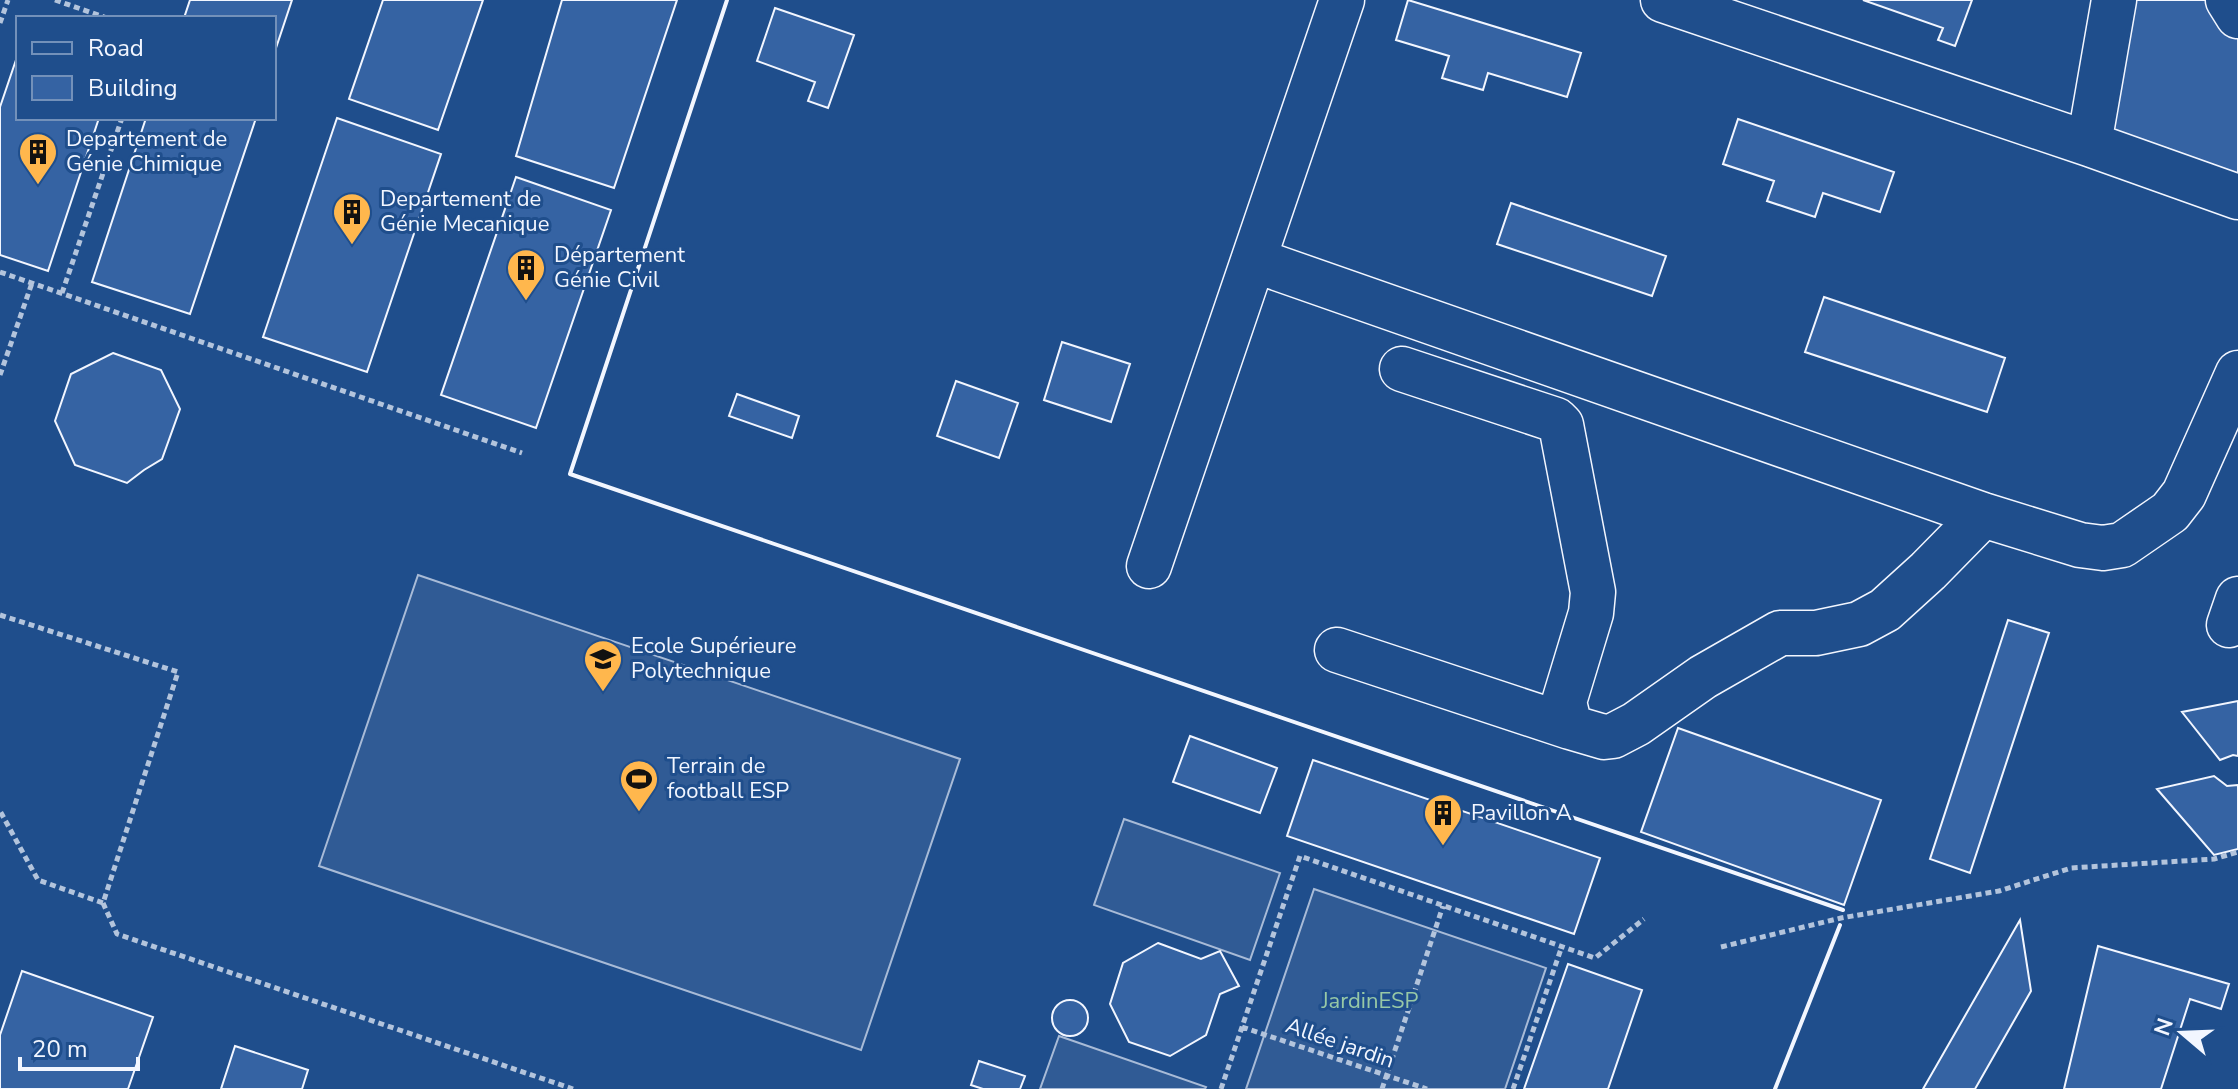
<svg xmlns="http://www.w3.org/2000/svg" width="2238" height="1089" font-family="'Nunito Sans',sans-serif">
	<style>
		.built { fill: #305b95; stroke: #a8bbd7; stroke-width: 2 }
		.building { fill: #3563a3; stroke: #f2f6ff; stroke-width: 2 }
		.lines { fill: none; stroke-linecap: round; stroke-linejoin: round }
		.minor-casing { stroke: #f2f6ff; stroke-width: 47 }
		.path { stroke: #b3c4dc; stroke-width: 5; stroke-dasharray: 6 4; stroke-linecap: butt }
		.minor { stroke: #1f4e8c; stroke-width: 44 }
		.wall { stroke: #f2f6ff; stroke-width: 4 }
		.labels { text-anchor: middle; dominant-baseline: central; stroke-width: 6; stroke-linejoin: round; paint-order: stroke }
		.poi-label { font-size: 22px; fill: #f2f6ff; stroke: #1f4e8c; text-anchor: start }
		.park-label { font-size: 22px; fill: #97c8a6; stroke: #1f4e8c }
		.street-label { font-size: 22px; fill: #f2f6ff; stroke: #1f4e8c }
	</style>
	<rect width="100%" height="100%" fill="#1f4e8c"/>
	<path class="built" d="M418,575l542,184 -99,291 -542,-184z
		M1124,819l156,54 -30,87 -156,-55z
		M1314,889l232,79 -41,121h-259z
		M1059,1036l147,51 -1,2h-165z"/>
	<path class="building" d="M190,0h102l-18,54v-36h-90z
		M383,0h100l-45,130 -89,-31z
		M562,0h115l-63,188 -98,-32z
		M1408,0l173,53 -14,44 -79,-24 -5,17 -41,-12 7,-22 -53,-16z
		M1863,0h109l-17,46 -17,-6 5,-12z
		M2119,0h98l21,34v158l-142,-56z
		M775,8l79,27 -26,73 -20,-7 7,-19 -58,-21z
		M18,54v64h81l-51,153 -48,-16v-148z
		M146,118h110l-66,196 -98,-32z
		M337,118l104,36 -74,218 -104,-35z
		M1738,119l156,53 -14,40 -57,-19 -8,24 -48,-16 7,-20 -51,-17z
		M516,177l95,33 -75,218 -95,-33z
		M1511,203l155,53 -14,40 -155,-52z
		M1824,297l181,61 -18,54 -182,-60z
		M1062,342l68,22 -19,58 -67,-22z
		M113,353l48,17 19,39 -18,50 -18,11 -17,13 -52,-18 -20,-44 16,-47z
		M956,381l62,22 -19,55 -62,-22z
		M737,394l62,22 -7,22 -63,-22z
		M2008,620l41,13 -79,240 -40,-14z
		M2238,701v55l-5,-1 -13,5 -38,-48z
		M1678,728l203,72 -37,105 -203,-73z
		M1190,736l87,32 -17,45 -87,-31z
		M1313,760l287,98 -26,76 -287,-98z
		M2214,776l13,10 11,-1v64l-24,6 -57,-66z
		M2020,920l11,71 -56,98h-52z
		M1158,943l43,16 19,-8 19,35 -19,8 -14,41 -36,21 -41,-14 -19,-38 13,-41z
		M2098,946l131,38 -8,25 -31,-10 -29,90h-97z
		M1568,964l74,26 -34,99h-84z
		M22,971l131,46 -25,72h-128v-54z
		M1052 1018a18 18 0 1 1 36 0a18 18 0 1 1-36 0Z
		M235,1046l73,24 -6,19h-81z
		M979,1061l46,15 -5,13h-37l-12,-4z"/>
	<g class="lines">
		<g class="minor-casing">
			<path id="minor" d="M1663,0l426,144 149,53
				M2228,0l10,16
				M2089,144l25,-144
				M1254,260l729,255 97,30 23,3 19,-3 48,-33 14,-18 54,-121
				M1402,369l154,51 5,5 32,167 -2,21 -27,89 6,25
				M1149,566l193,-566
				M2229,625l9,-26
				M1337,650l233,77 34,10 9,-1 23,-12 67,-47 77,-44h36l43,-9 26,-14 43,-39 55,-56"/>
		</g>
		<path class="path" d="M55,0l52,18
			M0,23l8,-23
			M0,272l522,181
			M62,293l60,-175
			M0,375l32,-92
			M0,615l178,57 -75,231 -65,-23 -38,-69
			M103,903l14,31 456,155
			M1721,947l120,-29 158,-27 72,-23 143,-9 24,-7
			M1242,1027l185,62
			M1221,1089l79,-233 295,102 49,-39
			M1382,1089l61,-183
			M1513,1089l49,-143"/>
		<use href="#minor" class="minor"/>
		<path class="wall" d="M727,0l-157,474 1273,436
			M1775,1089l65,-164"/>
	</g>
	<defs>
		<g id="building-pin" transform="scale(2)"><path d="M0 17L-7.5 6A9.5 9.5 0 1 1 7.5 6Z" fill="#ffb74d" stroke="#1f4e8c"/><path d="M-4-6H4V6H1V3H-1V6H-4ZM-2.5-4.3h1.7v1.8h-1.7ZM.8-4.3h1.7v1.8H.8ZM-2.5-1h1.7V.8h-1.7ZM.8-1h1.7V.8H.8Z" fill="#111"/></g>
		<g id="university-pin" transform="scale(2)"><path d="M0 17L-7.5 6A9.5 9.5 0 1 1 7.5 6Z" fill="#ffb74d" stroke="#1f4e8c"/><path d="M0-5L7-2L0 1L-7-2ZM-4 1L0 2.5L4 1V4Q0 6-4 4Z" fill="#111"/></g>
		<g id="stadium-pin" transform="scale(2)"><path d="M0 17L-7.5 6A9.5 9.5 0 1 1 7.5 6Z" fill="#ffb74d" stroke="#1f4e8c"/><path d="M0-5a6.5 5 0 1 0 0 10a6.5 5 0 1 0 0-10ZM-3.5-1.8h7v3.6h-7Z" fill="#111"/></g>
	</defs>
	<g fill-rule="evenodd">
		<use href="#building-pin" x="38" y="152"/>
		<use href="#building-pin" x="352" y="212"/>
		<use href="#building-pin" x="526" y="268"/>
		<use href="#university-pin" x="603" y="659"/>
		<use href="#stadium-pin" x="639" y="779"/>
		<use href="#building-pin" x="1443" y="813"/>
	</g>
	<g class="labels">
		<g class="poi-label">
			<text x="66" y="139">Departement de<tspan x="66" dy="25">Génie Chimique</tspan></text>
			<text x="380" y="199">Departement de<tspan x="380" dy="25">Génie Mecanique</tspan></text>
			<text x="554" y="255">Département<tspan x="554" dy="25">Génie Civil</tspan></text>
			<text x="631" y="646">Ecole Supérieure<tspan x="631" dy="25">Polytechnique</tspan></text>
			<text x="667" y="766">Terrain de<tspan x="667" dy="25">football ESP</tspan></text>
			<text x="1471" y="813">Pavillon A</text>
		</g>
		<g class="park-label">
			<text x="1370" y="1001">JardinESP</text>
		</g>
		<g class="street-label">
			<text transform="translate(1340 1043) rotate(19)">Allée jardin</text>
		</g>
	</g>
	<rect x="16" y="16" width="260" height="104" fill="#1f4e8c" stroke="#7391ba" stroke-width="2"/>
	<rect x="32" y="42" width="40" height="12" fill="#1f4e8c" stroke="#7391ba" stroke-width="2"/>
	<text x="88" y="56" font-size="24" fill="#f2f6ff">Road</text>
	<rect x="32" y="76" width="40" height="24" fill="#3563a3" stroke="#7391ba" stroke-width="2"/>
	<text x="88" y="96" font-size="24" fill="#f2f6ff">Building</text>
	<g transform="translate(2182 1033) rotate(289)" stroke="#1f4e8c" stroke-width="6" paint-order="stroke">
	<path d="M0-6L14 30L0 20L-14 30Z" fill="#f2f6ff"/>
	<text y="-12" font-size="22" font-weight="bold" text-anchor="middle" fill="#f2f6ff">N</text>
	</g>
	<path d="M20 1057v12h118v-12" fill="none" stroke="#f2f6ff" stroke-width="4"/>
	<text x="32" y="1057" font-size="24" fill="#f2f6ff" stroke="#1f4e8c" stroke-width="6" paint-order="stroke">20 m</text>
</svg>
